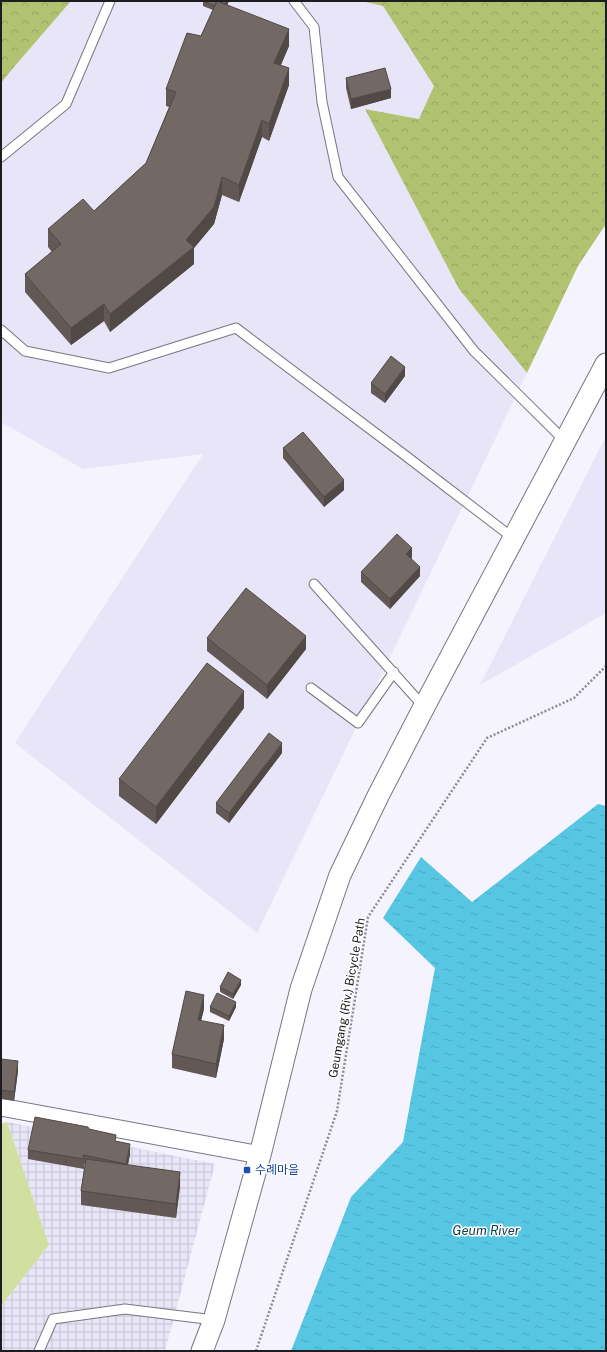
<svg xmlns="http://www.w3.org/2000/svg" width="607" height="1352" font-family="'Public Sans','Noto Sans KR',sans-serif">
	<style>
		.built { fill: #e7e5f7 }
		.industrial { fill: url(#industrial-grid) }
		.grass { fill: #d1e0a0 }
		.forest { fill: url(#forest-crowns) }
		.water { fill: url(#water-ripples) }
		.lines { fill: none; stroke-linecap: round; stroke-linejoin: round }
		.service-casing { stroke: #787780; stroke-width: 11 }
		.minor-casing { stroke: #787780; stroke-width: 19 }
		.tertiary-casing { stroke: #787780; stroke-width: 23 }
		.path { stroke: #8c8b93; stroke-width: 2.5; stroke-dasharray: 2 2; stroke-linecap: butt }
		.service { stroke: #fff; stroke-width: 9 }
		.minor { stroke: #fff; stroke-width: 17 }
		.tertiary { stroke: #fff; stroke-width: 21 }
		.wall { fill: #625956 }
		.shaded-wall { fill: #504946 }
		.building { fill: #726864; stroke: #504946 }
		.transit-dot { fill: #1a4fb4; stroke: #fff; stroke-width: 1.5 }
		.labels { text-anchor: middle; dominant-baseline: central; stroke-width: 3; stroke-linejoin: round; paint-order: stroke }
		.street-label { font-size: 12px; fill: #1d1c20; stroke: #fff }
		.transit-label { font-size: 12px; fill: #164399; stroke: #fff; text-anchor: start }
		.water-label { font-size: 13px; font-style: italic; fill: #093d49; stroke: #fff }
	</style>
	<defs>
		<pattern id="industrial-grid" width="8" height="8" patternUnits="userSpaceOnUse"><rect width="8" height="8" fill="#e7e5f7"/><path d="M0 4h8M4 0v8" fill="none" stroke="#c6c4d3"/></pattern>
		<pattern id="forest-crowns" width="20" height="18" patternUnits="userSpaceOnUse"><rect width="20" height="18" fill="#b1c371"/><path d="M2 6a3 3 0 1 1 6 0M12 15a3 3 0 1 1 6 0" fill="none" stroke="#98a762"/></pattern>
		<pattern id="water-ripples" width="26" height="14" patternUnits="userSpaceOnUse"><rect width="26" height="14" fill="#57c6e3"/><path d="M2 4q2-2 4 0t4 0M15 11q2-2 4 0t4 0" fill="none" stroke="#4baac2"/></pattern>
	</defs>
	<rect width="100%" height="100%" fill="#f4f3fe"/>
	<path class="built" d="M71,1h290l22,5 51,80 -14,33 -55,-10 94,180 68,84 -270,560 -242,-190 188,-289 -120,15 -82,-47v-339l13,-16z
		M606,436v177l-126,72z"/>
	<path class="industrial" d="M7,1122l208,42 -50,187h-164v-45l48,-61z"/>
	<path class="grass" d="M7,1122l42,123 -48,61v-182z"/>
	<path class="forest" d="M1,1h70l-57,66 -13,16z
		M361,1h245v223l-28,42 -51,107 -68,-84 -94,-180 54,10 15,-33 -51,-80z"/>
	<path class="water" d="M598,804l8,2v545h-315l60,-154 52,-55 32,-174 -52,-50 38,-61 51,45z"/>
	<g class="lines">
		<g class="service-casing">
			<path id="service" d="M294,1l20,26 8,75 16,75 136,174 91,90
				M1,157l65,-53 44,-103
				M1,330l24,21 84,17 127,-40 166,125 111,85
				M314,584l110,123
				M311,688l47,35 36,-51
				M39,1351l14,-32 72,-10 89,11"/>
		</g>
		<g class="minor-casing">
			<path id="minor" d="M1,1107l259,48"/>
		</g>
		<g class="tertiary-casing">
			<path id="tertiary" d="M202,1351l12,-31 46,-165 41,-166 39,-114 38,-79 46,-89 182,-343"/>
		</g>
		<path class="path" d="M256,1351l81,-240 31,-194 119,-179 87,-40 32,-32"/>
		<use href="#service" class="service"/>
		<use href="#minor" class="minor"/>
		<use href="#tertiary" class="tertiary"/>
	</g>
	<path class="wall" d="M203,1h26l-2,4 62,41 -8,19 8,20 -20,56 -7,-4 -23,65 -17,-7 -8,29 -20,24v16l-84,68 -6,-11 -33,24 -46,-53v-18l27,-22 -4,-5v-18l46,-18 52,-48 23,-56 -3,-1v-17l35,-53 12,-26 -10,-4z
		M346,78l45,20 -40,11 -5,-21z
		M405,376l-20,27 -14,-10v-10z
		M283,448l61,42 -20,17 -41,-49z
		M411,558l9,18 -30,33 -29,-27v-10l51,-14z
		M207,638l99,11 -39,50 -60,-48z
		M244,708l-88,116 -37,-28v-17z
		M282,753l-53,70 -13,-10v-10z
		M241,985l-8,14 -13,-7v-5z
		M210,1007h26l-7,14 -19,-9z
		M204,1009l-3,11 23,19 -8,39 -44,-10v-14z
		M1,1059l17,12 -4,30 -13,-2z
		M89,1129l27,13 14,12 -2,11 52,21 -4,32 -95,-13v-14l4,-26 -1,-1v5l-56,-10v-9z"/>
	<path class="shaded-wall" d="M227,1h2l-6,14v-5z
		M289,29v17l-15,34v-17z
		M289,68v17l-20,56v-17z
		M391,89v9l-40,11v-10z
		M262,120v17l-23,65v-17z
		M222,177v18l-8,29 -20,24v16l-84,68v-18l76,-74z
		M104,304v17l-33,24v-17z
		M405,367v9l-20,27v-9z
		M344,480v10l-20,17v-10z
		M412,548v10l-6,5v-9z
		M420,567v9l-30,33v-10z
		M306,636v13l-39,50v-14z
		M244,691v17l-88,116v-17z
		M282,743v10l-53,70v-10z
		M241,980v5l-8,14v-5z
		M204,995v14l-6,24v-13z
		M236,1002v5l-7,14v-5z
		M224,1025v14l-8,39v-14z
		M18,1061v10l-4,30v-9z
		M130,1144v10l-4,20v-10z
		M180,1172v14l-4,32v-14z"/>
	<path class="building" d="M203,1h24l-2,3 -8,-3 -2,5z
		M217,1l72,28 -15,34 15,5 -20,56 -7,-4 -23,65 -17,-8 -8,30 -28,33 8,7 -84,67 -6,-10 -33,24 -46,-54 36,-30 -13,-15 35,-30 11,12 52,-48 30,-71 -10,-3 21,-56 14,3z
		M385,68l6,21 -40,10 -5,-21z
		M391,356l14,11 -20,27 -14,-11z
		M303,432l41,48 -20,17 -41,-49z
		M397,534l15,14 -6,6 14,13 -30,32 -29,-27z
		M246,588l60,48 -39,49 -60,-47z
		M207,663l37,28 -88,116 -37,-28z
		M269,733l13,10 -53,70 -13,-10z
		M228,972l13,8 -8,14 -13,-7z
		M186,991l18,4 -6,25 26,5 -8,39 -44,-10z
		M217,993l19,9 -7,14 -19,-9z
		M1,1059l17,2 -4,31 -13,-2z
		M35,1117l53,10 1,2 27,6 -1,6 15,3 -4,20 -43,-9 1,4 -56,-9z
		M86,1159l94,13 -4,32 -95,-13z"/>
	<rect class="transit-dot" x="243" y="1166" width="8" height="8" rx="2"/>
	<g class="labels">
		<g class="street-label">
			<text transform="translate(347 998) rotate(-80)">Geumgang (Riv.) Bicycle Path</text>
		</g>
		<g class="transit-label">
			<text x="255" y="1170">수례마을</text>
		</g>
		<g class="water-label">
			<text x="486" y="1230">Geum River</text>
		</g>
	</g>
	<rect width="607" height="1352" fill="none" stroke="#1d1c20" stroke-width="4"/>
</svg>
